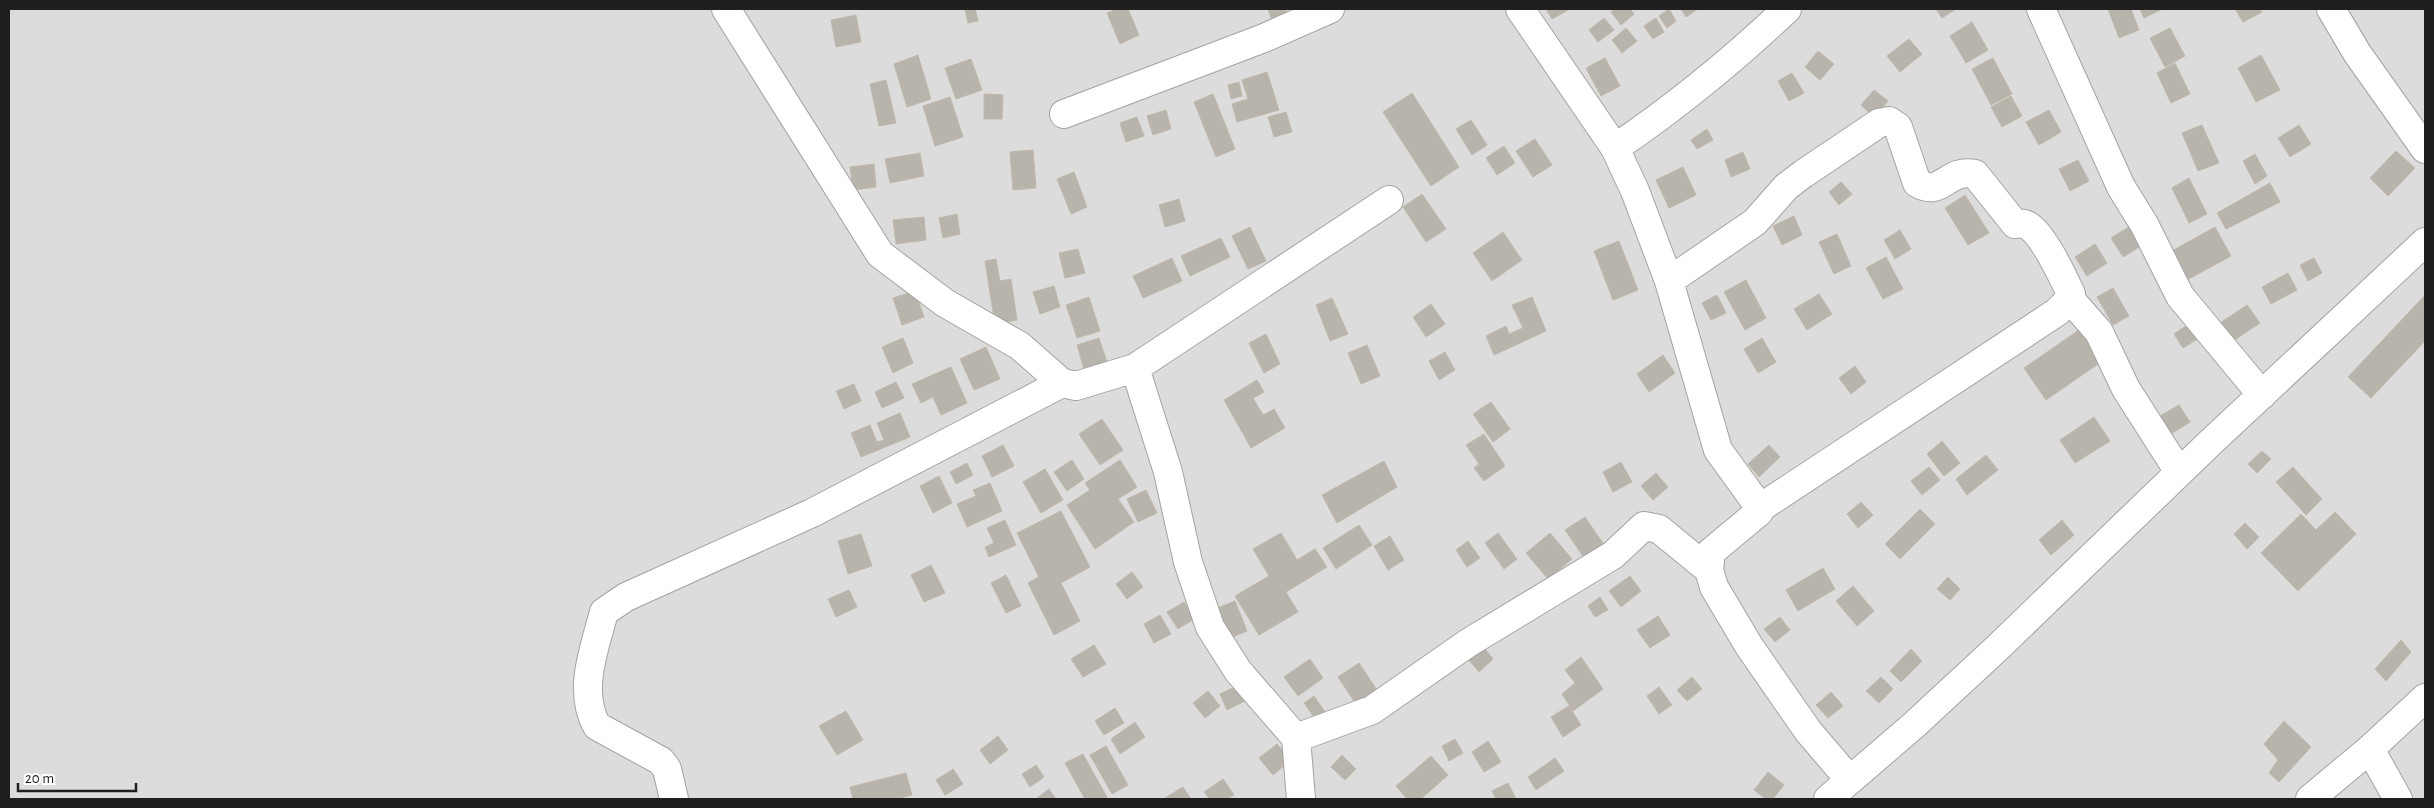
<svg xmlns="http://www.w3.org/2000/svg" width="2434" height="808" font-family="'Alegreya Sans',sans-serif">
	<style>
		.residential { fill: #dddcdc }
		.building { fill: #b8b4ac; stroke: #c0b8a9 }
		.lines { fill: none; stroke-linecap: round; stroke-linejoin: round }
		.minor-casing { stroke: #a3a3a3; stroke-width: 30 }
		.minor { stroke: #fff; stroke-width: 28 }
	</style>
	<rect width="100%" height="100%" fill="#efeee6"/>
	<path class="residential" d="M9,9h2416v790h-2416z"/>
	<path class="building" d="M965,9h10l3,12 -10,2z
		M1117,9h11l11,26 -19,9 -13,-31z
		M1268,9h17l2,4 -15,7z
		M1546,9h24l-18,10z
		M1615,9h15l4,5 -13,11 -10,-13z
		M1669,9l7,12 -9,7 -8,-12z
		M1681,9h17l-12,8z
		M1936,9h20l-14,9z
		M2108,9h23l8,21 -20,8z
		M2140,9h22l-18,9z
		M2235,9h25l2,3 -19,10z
		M856,15l5,27 -25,5 -5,-27z
		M1604,18l10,12 -16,12 -9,-12z
		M1656,18l8,14 -11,7 -9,-13z
		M1972,22l16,28 -22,13 -16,-27z
		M1626,28l11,13 -15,12 -10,-13z
		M2170,28l15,28 -20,11 -15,-29z
		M1909,39l13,15 -22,18 -13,-16z
		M1818,51l16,13 -14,16 -15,-13z
		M918,55l13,44 -24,8 -13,-43z
		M2261,55l19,35 -24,12 -18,-34z
		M1605,58l15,28 -19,10 -15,-28z
		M1993,58l19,36 -21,11 -19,-36z
		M971,59l11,31 -26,9 -11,-31z
		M2175,63l15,31 -19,9 -14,-30z
		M1267,72l12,38 -42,12 -5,-18 16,-5 -6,-19z
		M1792,73l12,20 -15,8 -11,-20z
		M886,80l10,43 -17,3 -9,-42z
		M1239,82l3,14 -11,3 -3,-14z
		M1874,90l14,11 -14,16 -13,-12z
		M1412,93l47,74 -28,19 -48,-74z
		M984,94l19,1 -1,24h-18z
		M1213,94l22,55 -19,8 -22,-55z
		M2011,96l11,20 -20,11 -11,-20z
		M950,97l13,40 -28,9 -12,-40z
		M1166,110l5,19 -18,6 -6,-19z
		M2049,110l12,22 -22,13 -13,-23z
		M1286,112l6,20 -18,5 -6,-20z
		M1137,117l7,19 -18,6 -6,-19z
		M1471,120l16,25 -15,10 -16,-26z
		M2202,125l17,38 -21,8 -16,-38z
		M2299,125l12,19 -21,13 -12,-19z
		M1707,129l6,11 -16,9 -6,-9z
		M1535,139l17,26 -19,12 -17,-26z
		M1504,146l11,17 -18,12 -11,-17z
		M1033,150l3,38 -23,2 -3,-38z
		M2396,151l19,17 -27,28 -18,-18z
		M1743,152l7,17 -19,8 -6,-17z
		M920,153l4,23 -34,7 -5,-24z
		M2255,154l12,22 -12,8 -12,-23z
		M2078,160l11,21 -19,10 -11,-22z
		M874,164l2,23 -23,3 -3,-23z
		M1683,167l13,28 -27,13 -13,-28z
		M1074,172l13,35 -16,7 -14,-35z
		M2189,178l18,36 -18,9 -17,-35z
		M1841,182l11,12 -13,11 -10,-13z
		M2270,183l10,19 -54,27 -9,-16z
		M1422,194l24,35 -20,13 -23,-35z
		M1965,195l24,38 -21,12 -23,-37z
		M1179,199l6,22 -20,6 -6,-22z
		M957,214l3,20 -17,4 -4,-20z
		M1794,216l8,19 -20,10 -9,-19z
		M924,217l2,23 -30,4 -3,-24z
		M2132,225l12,19 -21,13 -12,-19z
		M1250,227l16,34 -18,8 -16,-33z
		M2215,227l16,29 -46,25 -15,-29z
		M1900,230l11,19 -16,10 -11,-19z
		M1503,232l19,28 -30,21 -19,-28z
		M1837,234l14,32 -17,8 -15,-32z
		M1221,238l9,19 -40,19 -9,-20z
		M1619,241l19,49 -25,10 -19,-49z
		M2095,244l12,19 -20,13 -12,-19z
		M1078,249l7,24 -20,5 -6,-25z
		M1886,257l17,32 -20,10 -17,-31z
		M1172,258l10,23 -39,17 -10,-22z
		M2314,258l8,15 -14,8 -8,-16z
		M996,259l4,22 11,-2 6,41 -22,4 -10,-63z
		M2288,273l9,17 -26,14 -9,-17z
		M1746,280l20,38 -21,12 -21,-38z
		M1054,286l6,21 -20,7 -7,-22z
		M2113,288l16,28 -16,9 -16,-28z
		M915,291l9,26 -22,8 -9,-27z
		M1819,294l13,20 -25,16 -13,-21z
		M1717,295l9,18 -15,7 -9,-17z
		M2425,295v46l-54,57 -23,-21z
		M1089,297l11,34 -23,7 -11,-33z
		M1532,297l14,34 -52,24 -8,-19 20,-10 3,8 14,-6 -11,-23z
		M1332,298l16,36 -18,7 -14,-36z
		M1431,304l14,20 -19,13 -13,-20z
		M2247,305l13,18 -33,22 -13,-18z
		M2195,320l9,15 -21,13 -9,-14z
		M2079,330l22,32 -55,38 -22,-32z
		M1266,334l14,30 -16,9 -15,-30z
		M903,338l10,25 -20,10 -11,-26z
		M1099,338l10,30 -23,8 -9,-31z
		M1762,338l14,24 -18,11 -14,-24z
		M1367,345l13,31 -19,8 -13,-31z
		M986,347l14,32 -26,11 -14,-31z
		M1445,352l10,18 -16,10 -10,-19z
		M1663,355l12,18 -26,19 -12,-18z
		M1855,366l11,16 -15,12 -12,-16z
		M951,367l16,36 -26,12 -8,-18 -12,6 -9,-19z
		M1257,380l7,12 -11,6 10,17 11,-6 11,19 -34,20 -27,-48z
		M896,382l8,16 -22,10 -7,-16z
		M854,384l7,17 -17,8 -8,-18z
		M1491,402l19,27 -17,13 -20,-28z
		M2179,405l11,17 -19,12 -11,-18z
		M900,413l10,24 -49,20 -10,-24 19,-8 7,17 7,-2 -7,-17z
		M2094,417l16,24 -35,22 -15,-23z
		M1102,419l21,31 -23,15 -21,-31z
		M1484,434l21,32 -21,15 -10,-13 5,-4 -13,-19z
		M1942,441l18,22 -16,13 -17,-22z
		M1003,445l11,21 -22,11 -10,-21z
		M1769,445l11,12 -21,20 -11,-13z
		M2262,451l9,8 -14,14 -9,-9z
		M1986,455l12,15 -31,25 -11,-16z
		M1072,460l12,19 -17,12 -13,-19z
		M1120,460l17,27 -19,12 16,23 -39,27 -28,-44 23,-15 -5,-7z
		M1384,461l13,26 -60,36 -15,-28z
		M1621,462l11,20 -19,10 -10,-20z
		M967,463l6,12 -17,9 -6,-12z
		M1929,467l11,13 -18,15 -11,-14z
		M2293,467l29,32 -16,16 -30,-33z
		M1045,469l18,31 -22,13 -18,-31z
		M1656,473l12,14 -15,13 -12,-14z
		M939,476l13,27 -19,10 -13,-27z
		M990,483l12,28 -35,16 -10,-23 19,-8 -3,-6z
		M1146,490l11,23 -19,9 -11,-23z
		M1861,502l12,13 -15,13 -11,-14z
		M1920,509l15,15 -35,35 -15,-15z
		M1061,511l29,56 -29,16 19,38 -26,14 -26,-52 11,-6 -22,-44z
		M2335,512l21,22 -58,57 -37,-38 40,-39 15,16z
		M1585,517l24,35 -20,13 -24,-35z
		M1005,520l11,25 -27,12 -4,-10 9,-4 -7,-15z
		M2062,520l12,15 -23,20 -12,-15z
		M2245,523l14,14 -12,12 -13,-15z
		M1359,525l13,20 -36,24 -13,-21z
		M1281,533l16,27 18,-11 12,18 -41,25 12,20 -39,23 -24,-39 34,-20 -16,-27z
		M1498,533l19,26 -13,10 -19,-26z
		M1550,533l22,26 -24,20 -22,-26z
		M861,534l11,32 -24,8 -10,-33z
		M1390,536l14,24 -16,10 -14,-24z
		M1468,541l12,17 -13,9 -11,-17z
		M931,565l14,28 -21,9 -13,-27z
		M1823,568l12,21 -37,22 -12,-21z
		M1132,572l11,15 -16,12 -11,-15z
		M1006,575l15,31 -15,7 -15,-30z
		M1630,576l11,15 -20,16 -12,-16z
		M1948,577l12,12 -10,11 -13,-11z
		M1853,586l21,25 -17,15 -21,-25z
		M849,590l8,17 -21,10 -8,-18z
		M1600,597l8,13 -13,7 -7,-11z
		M1235,601l12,30 -24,10 -13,-30z
		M1184,602l10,17 -16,10 -11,-17z
		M1160,615l11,19 -17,9 -10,-19z
		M1658,616l12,19 -20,13 -13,-18z
		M1780,617l10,13 -15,12 -11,-13z
		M2401,640l10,12 -25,29 -11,-12z
		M1094,645l12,19 -23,13 -12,-18z
		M1482,645l11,14 -14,13 -12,-14z
		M1911,649l11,12 -21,21 -11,-11z
		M1581,657l22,32 -30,22 -11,-17 13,-11 -10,-13z
		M1310,659l13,19 -25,18 -14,-19z
		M1359,663l24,36 -21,14 -24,-36z
		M1692,677l10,12 -15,12 -10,-11z
		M1881,677l12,12 -14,14 -13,-12z
		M1239,685l6,16 -18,9 -7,-16z
		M1659,687l13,18 -13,9 -12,-18z
		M1208,691l12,15 -15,12 -12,-15z
		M1831,692l12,14 -15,12 -12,-13z
		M1314,696l16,23 -10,7 -16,-23z
		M1569,706l12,19 -18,12 -12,-20z
		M1115,708l9,15 -20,12 -9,-14z
		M846,711l17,29 -26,15 -18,-29z
		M2284,721l27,26 -32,35 -10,-9 9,-13 -14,-16z
		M1135,722l10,15 -25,17 -9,-15z
		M998,736l10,14 -18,14 -10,-14z
		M1455,739l8,14 -14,8 -7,-15z
		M1488,741l13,21 -17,10 -12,-20z
		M1277,744l14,16 -18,15 -14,-17z
		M1106,746l22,39 -16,9 -22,-39z
		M1083,754l25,45h-23l-20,-36z
		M1342,755l14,14 -11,11 -14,-13z
		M1431,756l17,19 -27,24h-14l-11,-13z
		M1555,758l9,13 -28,19 -8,-13z
		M1036,765l8,12 -14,10 -8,-13z
		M953,769l10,15 -18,11 -9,-15z
		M1768,772l16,13 -11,14h-7l-12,-9z
		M906,773l6,22 -16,4h-43l-3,-12z
		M1223,779l11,16 -7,4h-17l-6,-7z
		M1508,783l8,16h-20l-4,-8z
		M1183,787l8,12h-25l-1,-1z
		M1049,789l7,10h-20z"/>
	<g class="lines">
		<g class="minor-casing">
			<path id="minor" d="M726,9l154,245 65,49 75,43 42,37 14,3 59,-18 254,-168
				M1520,9l95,139 20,43 34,90 49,169 42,58 -1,4 -48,40 -2,18 5,17 35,59 59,85 41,48
				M2041,9l80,178 23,37 36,72 82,99
				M2331,9l26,44 68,96
				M1064,114l200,-76 66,-29
				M1615,148c62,-42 118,-88 172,-139
				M1669,281l86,-59 31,-35 17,-13 76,-51 10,-2 9,6 19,56c26,15 29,-15 58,-9l40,50c5,-1 10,-1 15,3 15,11 33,50 41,67l-3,7 -11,11 -297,196
				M2070,299l29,33 27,57 53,83
				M1135,368l33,104 20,90 22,65 28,44 58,67 5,61
				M1296,738l76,-28 96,-67 145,-88 31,-29 15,3 50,41
				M2370,749l28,50
				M674,799l-7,-30 -6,-8 -64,-35c-20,-35 -2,-79 7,-114l22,-15 186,-84 250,-130
				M1828,799l86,-74 80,-74 218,-210 213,-199
				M2310,799l60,-50 55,-51"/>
		</g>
		<use href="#minor" class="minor"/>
	</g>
	<rect width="2434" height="808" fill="none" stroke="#1f1f1f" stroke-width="20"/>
	<path d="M18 783v8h118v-8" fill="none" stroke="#1f1f1f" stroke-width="2.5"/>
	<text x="25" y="783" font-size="15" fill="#1f1f1f" stroke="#ffffff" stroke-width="4" paint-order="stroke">20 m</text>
</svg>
